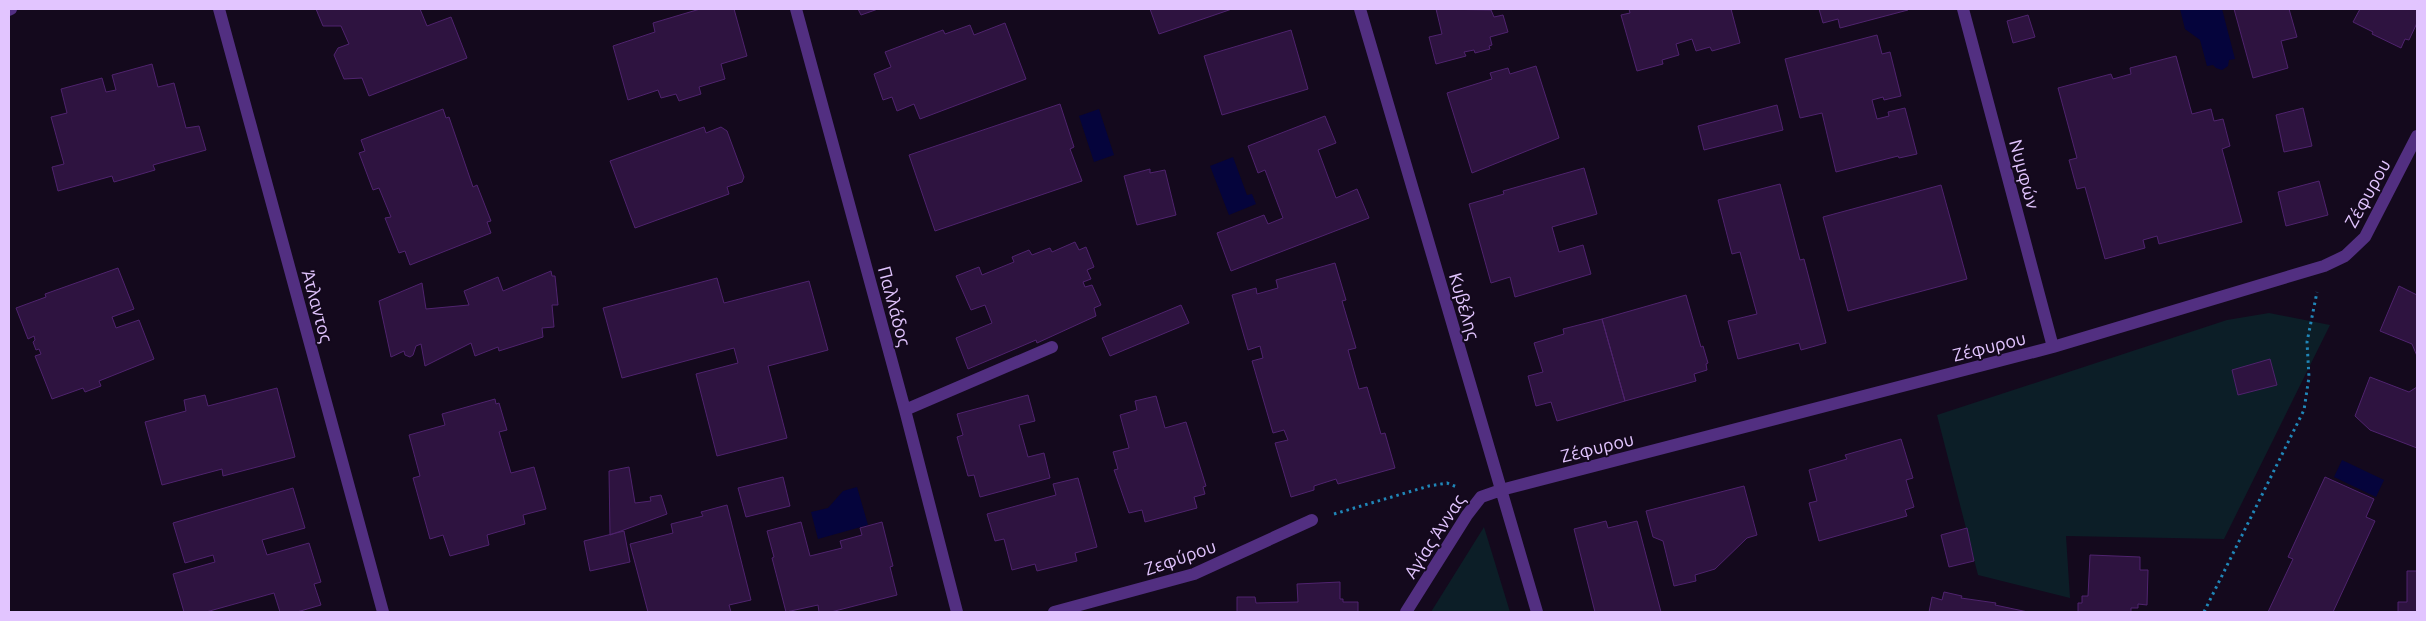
<svg xmlns="http://www.w3.org/2000/svg" width="2426" height="621" font-family="Ubuntu,sans-serif">
	<style>
		.green { fill: #0c1e27 }
		.water { fill: #05043c }
		.building { fill: #2e1340; stroke: #4f236e }
		.lines { fill: none; stroke-linecap: round; stroke-linejoin: round }
		.path { stroke: #2086b8; stroke-width: 3; stroke-dasharray: 2.5 4; stroke-linecap: butt }
		.minor { stroke: #522f81; stroke-width: 12 }
		.labels { text-anchor: middle; dominant-baseline: central; stroke-width: 4; stroke-linejoin: round; paint-order: stroke }
		.street-label { font-size: 18px; fill: #e2c5ff; stroke: #14091d }
	</style>
	<rect width="100%" height="100%" fill="#14091d"/>
	<path class="green" d="M2269,313l61,12 -106,214 -158,-3 4,62 -92,-23 -41,-160 290,-95z
		M1484,527l26,85h-79z"/>
	<path class="water" d="M2180,9h42l13,50 -6,1 -1,6 -6,4 -6,-2 -3,-3 -6,1 -7,-26 -15,-11z
		M1099,109l15,46 -20,7 -15,-46z
		M1233,157l14,38 5,-1 4,10 -27,11 -19,-49z
		M2342,460l42,20 -8,17 -42,-20z
		M857,487l11,38 -50,14 -7,-27 17,-4 15,-17z"/>
	<path class="building" d="M316,9h104l7,17 24,-9 16,41 -98,38 -7,-18 -18,1 -10,-24 4,-7 11,-4 -8,-18h-18z
		M700,9h34l13,47 -26,8 4,15 -26,8 2,7 -22,7 -3,-7 -15,4 -3,-8 -30,10 -15,-54 42,-14 -2,-9z
		M858,9h20l-17,6z
		M1150,9h82l-73,25z
		M1436,9l55,1 3,7 9,-2 5,17 -18,5 2,8 -3,1 1,3 -15,4 -1,-3 -10,2 2,4 -30,8 -7,-27 13,-3z
		M1629,9h102l9,34 -28,8 -2,-4 -14,4 -4,-12 -16,5 3,11 -17,5 1,4 -26,7 -16,-56 9,-2z
		M1819,9h89v1l-68,18 -2,-9 -15,4z
		M2234,9h55l8,28 -16,4 7,27 -35,10z
		M2360,9h57v14l-8,17 -4,-1 -4,9 -29,-14 1,-2 -20,-10z
		M2028,15l7,22 -22,6 -6,-22z
		M1005,23l21,56 -106,40 -6,-15 -17,7 -5,-14 -9,3 -9,-26 17,-7 -6,-15 58,-22 2,4 25,-9 4,10z
		M1291,30l17,59 -86,26 -18,-59z
		M1877,35l5,19 8,-2 11,44 -17,4 -1,-3 -11,3 5,19 12,-3 -1,-4 17,-4 12,46 -18,4 -1,-2 -62,16 -14,-59 -22,5 -15,-59z
		M2176,56l16,58 19,-5 3,12 9,-2 7,27 -8,3 20,73 -83,22 -2,-8 -14,4 2,8 -40,11 -20,-72 -8,2 -8,-29 8,-2 -19,-70 53,-14 2,5 18,-5 -1,-6z
		M152,64l6,23 16,-4 12,45 13,-2 7,24 -53,15 2,5 -41,12 -2,-6 -54,15 -6,-24 12,-3 -13,-47 16,-4 -6,-24 41,-11 4,14 10,-2 -4,-15z
		M1536,66l23,72 -87,35 -25,-80 45,-14 -2,-6 18,-5 2,6z
		M1060,104l14,43 -4,2 12,32 -147,50 -26,-76z
		M1777,105l6,25 -79,20 -6,-24z
		M2303,108l9,38 -28,6 -8,-37z
		M443,109l3,9 3,-1 24,70 4,-2 14,36 -4,1 4,11 -81,32 -5,-14 -6,2 -14,-35 6,-1 -12,-29 -6,2 -14,-37 6,-2 -4,-11z
		M1325,116l11,27 -18,7 18,48 21,-9 12,29 -138,53 -14,-38 47,-18 4,9 15,-6 -18,-48 -7,3 -10,-27z
		M704,127l2,6 15,-6 6,4 17,46 -2,5 -15,5 2,7 -94,34 -25,-67z
		M1584,168l13,46 -45,13 7,25 24,-7 8,29 -76,23 -5,-20 -19,6 -22,-79 35,-10 -1,-3z
		M1150,169v4l15,-3 11,45 -39,10 -13,-49z
		M2319,181l9,34 -42,11 -8,-34z
		M1780,184l20,76 4,-1 22,84 -25,7 -2,-7 -61,16 -10,-38 29,-7 -17,-62 -8,2 -14,-54z
		M1941,185l26,94 -119,32 -25,-94z
		M1075,242l4,8 7,-3 8,20 -7,3 4,9 -8,3 2,5 7,-2 9,20 -7,3 2,8 -59,27 -1,-3 -68,29 -12,-31 36,-15 -7,-18 -14,5 -15,-34 23,-9 3,8 32,-13 -2,-5 17,-7 3,5 18,-7 2,4z
		M1335,263l11,37 -4,1 14,47 -8,2 11,39 8,-2 14,47 4,-1 10,35 -57,16 -2,-5 -22,7v4l-23,7 -16,-54 13,-3 -4,-10 -11,3 -21,-72 11,-3 -3,-12 -12,4 -16,-55 24,-7 1,6 21,-6 -2,-8z
		M118,268l16,41 -22,8 4,11 23,-8 15,39 -55,22 2,5 -16,6 -2,-4 -31,11 -17,-43 6,-2 -2,-5 -3,1 -3,-8 2,-2 -1,-4 -6,3 -12,-31 30,-11 -1,-3z
		M551,271l1,5h3l3,29h-6l2,22 -12,1 1,9 -44,14 -1,-4 -23,9 -4,-13 -46,23 -4,-22 -5,2 -3,9 -3,2 -5,-2 -1,-4 -13,6 -12,-56 43,-18 4,26 43,-4 -5,-14 34,-14 5,14z
		M717,278l7,25 85,-22 19,69 -60,16 19,72 -70,18 -21,-82 42,-11 -4,-15 -112,30 -19,-70z
		M2399,286l18,9v61l-5,-12 -32,-13z
		M1686,295l15,52 2,-1 5,17 -2,1 1,6 -13,4 2,7 -71,20 -23,-82z
		M1181,305l8,18 -79,33 -8,-18z
		M1602,319l23,82 -68,20 -6,-19 -15,4 -8,-30 15,-4 -9,-29 30,-9 -1,-5z
		M2270,359l7,26 -39,10 -6,-25z
		M2370,377l39,15 8,-5v61l-47,-18 -15,-14z
		M277,388l18,69 -72,19 -1,-7 -60,16 -17,-63 41,-11 -2,-11 21,-5 3,11z
		M1028,395l7,26 -16,4 9,32 16,-4 6,25 -70,19 -6,-22 -6,1 -11,-39 6,-2 -6,-21z
		M1156,396l9,32 21,-6 20,64 -3,1 2,7 -11,3 3,11 -52,14 -3,-12 -13,3 -15,-43 4,-1 -5,-17 16,-4 -9,-33 17,-5 -2,-9z
		M495,399l1,5 3,-1 8,27 -8,2 12,41 23,-6 12,42 -23,6 2,9 -38,11 2,10 -39,11 -7,-21 -13,4 -17,-61 7,-2 -11,-41 36,-10 -3,-11z
		M1901,439l12,39 -7,2 8,27 -9,3 2,6 -88,25 -10,-38 8,-2 -8,-31 38,-11 -2,-4z
		M629,467l6,36 16,-2 -1,-4 11,-2 6,19 -57,21 -1,-64z
		M783,477l7,29 -44,11 -8,-29z
		M2325,477l49,22 -8,18 9,4 -42,91h-65l25,-53 -5,-2z
		M1078,478l19,69 -22,6 2,8 -40,10 -2,-7 -23,6 -8,-31 -9,2 -8,-27 69,-19 -3,-11z
		M1744,486l13,49 -10,3 -32,31 -20,6 1,6 -22,5 -11,-45 -10,-4 -7,-26z
		M293,488l12,40 -43,12 5,15 42,-12 12,39 -7,2 7,21 -24,7h-17l-6,-19 -68,19h-22l-11,-38 42,-12 -2,-7 -28,8 -12,-40z
		M727,505l24,95 -22,5 2,7h-83l-18,-68 43,-11 -2,-9 32,-8 -2,-4z
		M1606,521l2,7 29,-7 24,91h-66l-21,-83z
		M801,522l9,34 32,-8 -2,-7 22,-6 -2,-7 22,-6 11,44 -3,1 7,28 -66,17h-12l-1,-7 -32,7 -14,-54 2,-1 -7,-26z
		M1967,528l7,33 -25,6 -8,-32z
		M624,531l6,31 -40,9 -6,-30z
		M2090,555l50,2v13h8l-1,35 -9,-1v4h-7v4h-53v-9h4v-7h6z
		M2407,571h10v41h-19v-10h9z
		M1340,582v17h3v3h15v10h-121v-15h18l1,6 42,-1 -1,-18z
		M1944,592l18,4 -1,2 35,5 -1,2 33,7h-99l3,-15 10,3z"/>
	<g class="lines">
		<path class="path" d="M1334,514l95,-28 18,-3 10,4
			M2204,612l100,-202 5,-33 -2,-35 10,-50"/>
		<path class="minor" d="M219,9l164,603
			M796,9l109,401 52,202
			M1360,9l177,603
			M1963,9l90,338
			M9,10l2,-1
			M905,410l147,-63
			M1054,612l140,-38 118,-54
			M1406,612l61,-97 14,-18 20,-7 552,-143 271,-81 21,-10 20,-19 52,-101"/>
	</g>
	<g class="labels">
		<g class="street-label">
			<text transform="translate(2025 174) rotate(75)">Νυμφών</text>
			<text transform="translate(2367 193) rotate(-61)">Ζέφυρου</text>
			<text transform="translate(318 306) rotate(75)">Άτλαντος</text>
			<text transform="translate(895 306) rotate(75)">Παλλάδος</text>
			<text transform="translate(1465 306) rotate(74)">Κυβέλης</text>
			<text transform="translate(1989 346) rotate(-14)">Ζέφυρου</text>
			<text transform="translate(1597 447) rotate(-14)">Ζέφυρου</text>
			<text transform="translate(1434 536) rotate(-57)">Αγίας Άννας</text>
			<text transform="translate(1180 557) rotate(-19)">Ζεφύρου</text>
		</g>
	</g>
	<rect width="2426" height="621" fill="none" stroke="#e2c5ff" stroke-width="20"/>
</svg>
